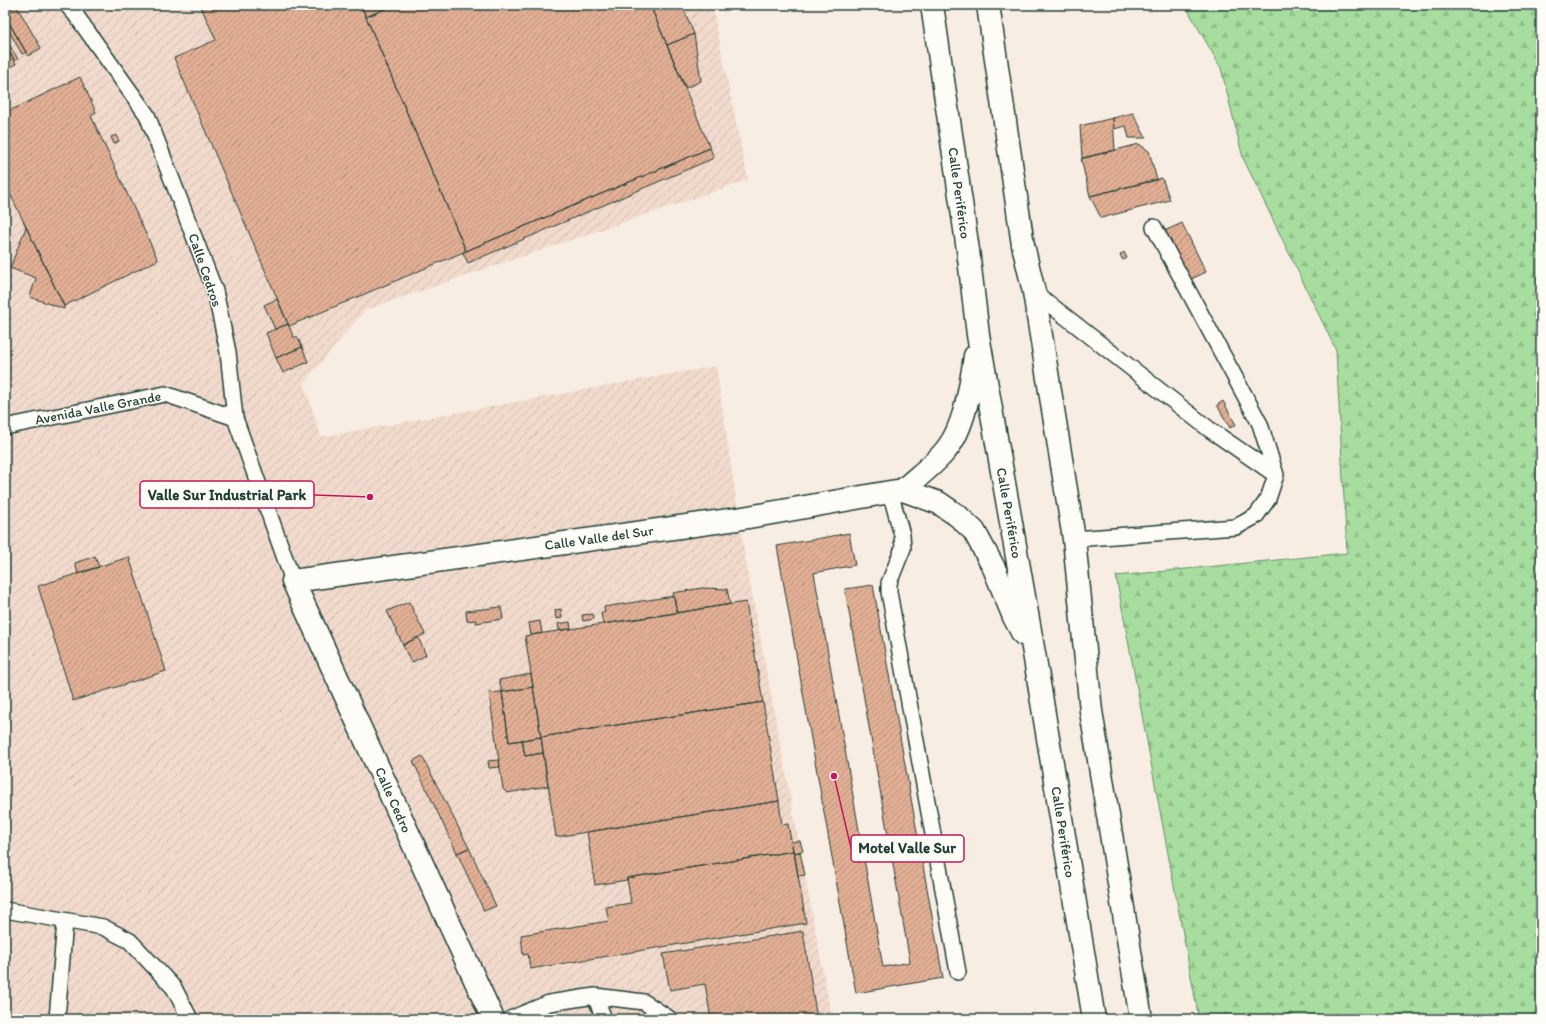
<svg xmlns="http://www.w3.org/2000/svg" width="1546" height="1024" font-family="Itim,sans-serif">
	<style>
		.industrial { fill: url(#industrial-furrows) }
		.forest { fill: url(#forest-firs); stroke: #648d6a }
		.building { fill: url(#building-hatch); stroke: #1f3d34 }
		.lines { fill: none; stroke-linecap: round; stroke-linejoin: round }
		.lane-casing { stroke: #1f3d34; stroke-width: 18 }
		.secondary-casing { stroke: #1f3d34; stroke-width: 25 }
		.highway-casing { stroke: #1f3d34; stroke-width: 25 }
		.lane { stroke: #fdfcf7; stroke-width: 15 }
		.secondary { stroke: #fdfcf7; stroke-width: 22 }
		.highway { stroke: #fdfcf7; stroke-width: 22 }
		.labels { text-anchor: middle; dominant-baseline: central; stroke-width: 3; stroke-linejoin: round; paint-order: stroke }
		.street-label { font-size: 14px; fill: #1f3d34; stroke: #fdfcf7 }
		.leader { fill: none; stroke: #c2185b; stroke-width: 1.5 }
		.callout-dot { fill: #c2185b; stroke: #fdfcf7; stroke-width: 1.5 }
		.callout { fill: #fdfcf7; stroke: #c2185b; stroke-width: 1.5 }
		.callout-label { font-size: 15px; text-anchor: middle; font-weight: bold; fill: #1f3d34 }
	</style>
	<defs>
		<pattern id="industrial-furrows" width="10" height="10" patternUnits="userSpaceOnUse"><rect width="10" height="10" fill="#f1dacc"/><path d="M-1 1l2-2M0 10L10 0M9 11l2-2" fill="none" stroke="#cebcb0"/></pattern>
		<pattern id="forest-firs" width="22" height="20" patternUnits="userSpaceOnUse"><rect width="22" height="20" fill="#a8dda0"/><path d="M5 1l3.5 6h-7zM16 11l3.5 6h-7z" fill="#90bf8a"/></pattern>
		<pattern id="building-hatch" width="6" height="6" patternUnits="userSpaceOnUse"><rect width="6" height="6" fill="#e2af95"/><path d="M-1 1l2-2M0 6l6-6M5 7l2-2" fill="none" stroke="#b7907a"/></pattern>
	</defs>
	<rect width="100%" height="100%" fill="#f8ede3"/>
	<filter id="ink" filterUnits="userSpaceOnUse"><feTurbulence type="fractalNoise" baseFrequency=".025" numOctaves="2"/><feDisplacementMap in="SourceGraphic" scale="8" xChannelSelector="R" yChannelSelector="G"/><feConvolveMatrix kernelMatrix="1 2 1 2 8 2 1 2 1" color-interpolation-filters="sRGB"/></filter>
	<g filter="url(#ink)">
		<path class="industrial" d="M5,5h707l36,175 -383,130 -61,73 17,54 395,-71 29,191 87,462h-827z"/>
		<path class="forest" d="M1185,5h356v1014h-342l-83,-443 231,-23 -11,-203 -93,-192 -22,-90z"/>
		<path class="building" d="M16,5l25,43 -13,8 -23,-40v-3z
			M200,5h161l105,246 -177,75 -115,-268 42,-18z
			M361,5h33l-28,12z
			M394,5h256l60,143 -244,103 -100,-234z
			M650,5h32l12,29 -27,11z
			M7,19l19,33 -4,2 -17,-30v-4z
			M694,34l7,47 -15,7 -19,-43z
			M5,38l13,21 -3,2 -10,-16z
			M5,45l11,19 -11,6z
			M80,77l16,35 -5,4 67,144 -94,46 -59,-123v-70z
			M1133,113l13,25h-17l-3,-12 -12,3 -1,-11z
			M1113,118l2,32 -33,8 -2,-32z
			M116,135l3,6 -5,3 -3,-7z
			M1139,144l10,7 8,29 -67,16 -9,-37z
			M710,148l4,10 -246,105 -5,-10 3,-2z
			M1162,178l8,22 -69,18 -11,-22z
			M1182,223l24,49 -21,10 -25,-49z
			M26,227l38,79v3l-34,-12 6,-19 -26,-10z
			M1124,252l3,6 -4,2 -3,-5z
			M277,299l11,25 -13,5 -11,-24z
			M288,324l6,14 3,-2 5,11 -26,11 -10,-25z
			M302,347l6,15 -25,11 -7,-15z
			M1223,401l13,24 -6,3 -13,-23z
			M849,533l6,32 -41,8 69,394 27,-5 -65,-373 28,-4 70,393 -87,15 -79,-447z
			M95,556l4,11 -21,7 -3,-11z
			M129,557l37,114 -93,30 -35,-115z
			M702,588l25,1 3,15 -53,9 -4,-20z
			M674,596l3,17 -74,11 -2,-11 4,-1 -1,-5z
			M409,602l16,32 -22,11 -16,-34z
			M746,602l17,100 -222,35 -16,-101z
			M501,607l2,12 -27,4v-3l-9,1 -1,-10z
			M561,609l1,9 -6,1 -1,-9z
			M593,614l1,5 -11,2 -1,-6z
			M540,621l2,12 -11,2 -2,-12z
			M570,622l1,7 -12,1 -1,-6z
			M418,637l8,18 -15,8 -8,-18z
			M531,674l2,13 -31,5 -3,-12z
			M533,687l8,50 -32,5 -7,-50z
			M502,692l7,50 13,-2 3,16 18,-3 5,33 -41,7 -4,-4 -14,-96z
			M763,702l16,99 -223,36 -15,-100z
			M541,737l2,16 -18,3 -3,-16z
			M422,756l47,92 -12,5 -44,-92z
			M499,760l1,7 -11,1 -1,-7z
			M779,801l3,24 6,-1 5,27 -166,27v2l-32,5 -8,-53z
			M797,841h3l3,10 -9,2 -3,-11z
			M469,848l27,58 -12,5 -27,-58z
			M794,851l12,72 -276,46 -2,-15 -5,1 -2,-20 88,-14 -3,-14 25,-4 -4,-25z
			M800,852l5,23 -7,1 -4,-23z
			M803,931l14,88h-106l-6,-35 -35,6 -7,-36z"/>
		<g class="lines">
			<g class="lane-casing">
				<path id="lane" d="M67,5l8,9 72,101 68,176 13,61 7,66 58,163
					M1034,292l175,137 67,46
					M5,427l160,-33 70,24
					M890,492l12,43 1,13 -14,35v9l69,380
					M1074,539l162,-12 20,-11 12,-17 8,-24 -16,-51 -106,-197
					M5,910l98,17 27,14 44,47 16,31
					M595,996l9,23
					M57,1019l8,-98
					M510,1019l39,-16 46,-7 49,6 26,17"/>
			</g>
			<g class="secondary-casing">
				<path id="secondary" d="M493,1019l-200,-438 444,-62 153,-27 13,-2"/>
			</g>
			<g class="highway-casing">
				<path id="highway" d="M932,5l36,245 10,85 57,324 59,360
					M988,5l35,240 11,47 40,247 17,172 50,308
					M975,356c-4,28 -10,71 -29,94 -10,13 -30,28 -43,40l36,13 19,13 16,15 20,37 20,49 9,17"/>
			</g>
			<use href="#lane" class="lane"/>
			<use href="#secondary" class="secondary"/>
			<use href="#highway" class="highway"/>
		</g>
	</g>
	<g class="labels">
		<g class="street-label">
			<text transform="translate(959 193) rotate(82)">Calle Periférico</text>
			<text transform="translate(205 270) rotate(71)">Calle Cedros</text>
			<text transform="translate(98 408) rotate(-11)">Avenida Valle Grande</text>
			<text transform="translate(1009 513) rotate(80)">Calle Periférico</text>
			<text transform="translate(599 538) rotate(-8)">Calle Valle del Sur</text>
			<text transform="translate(393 800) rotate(66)">Calle Cedro</text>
			<text transform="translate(1063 832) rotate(81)">Calle Periférico</text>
		</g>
	</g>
	<path class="leader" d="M370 497L314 495M834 776L851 848"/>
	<g class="callout-dot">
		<circle cx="370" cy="497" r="4"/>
		<circle cx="834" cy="776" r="4"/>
	</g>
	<g class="callout">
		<rect x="140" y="481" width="174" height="27" rx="4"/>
		<rect x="851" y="835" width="113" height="27" rx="4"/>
	</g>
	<g class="callout-label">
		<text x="227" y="500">Valle Sur Industrial Park</text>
		<text x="907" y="853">Motel Valle Sur</text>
	</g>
	<rect width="1546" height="1024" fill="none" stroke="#fdfcf7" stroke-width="20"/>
	<rect x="10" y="10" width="1526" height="1004" fill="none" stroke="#1f3d34" stroke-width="1.5" filter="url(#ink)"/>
</svg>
